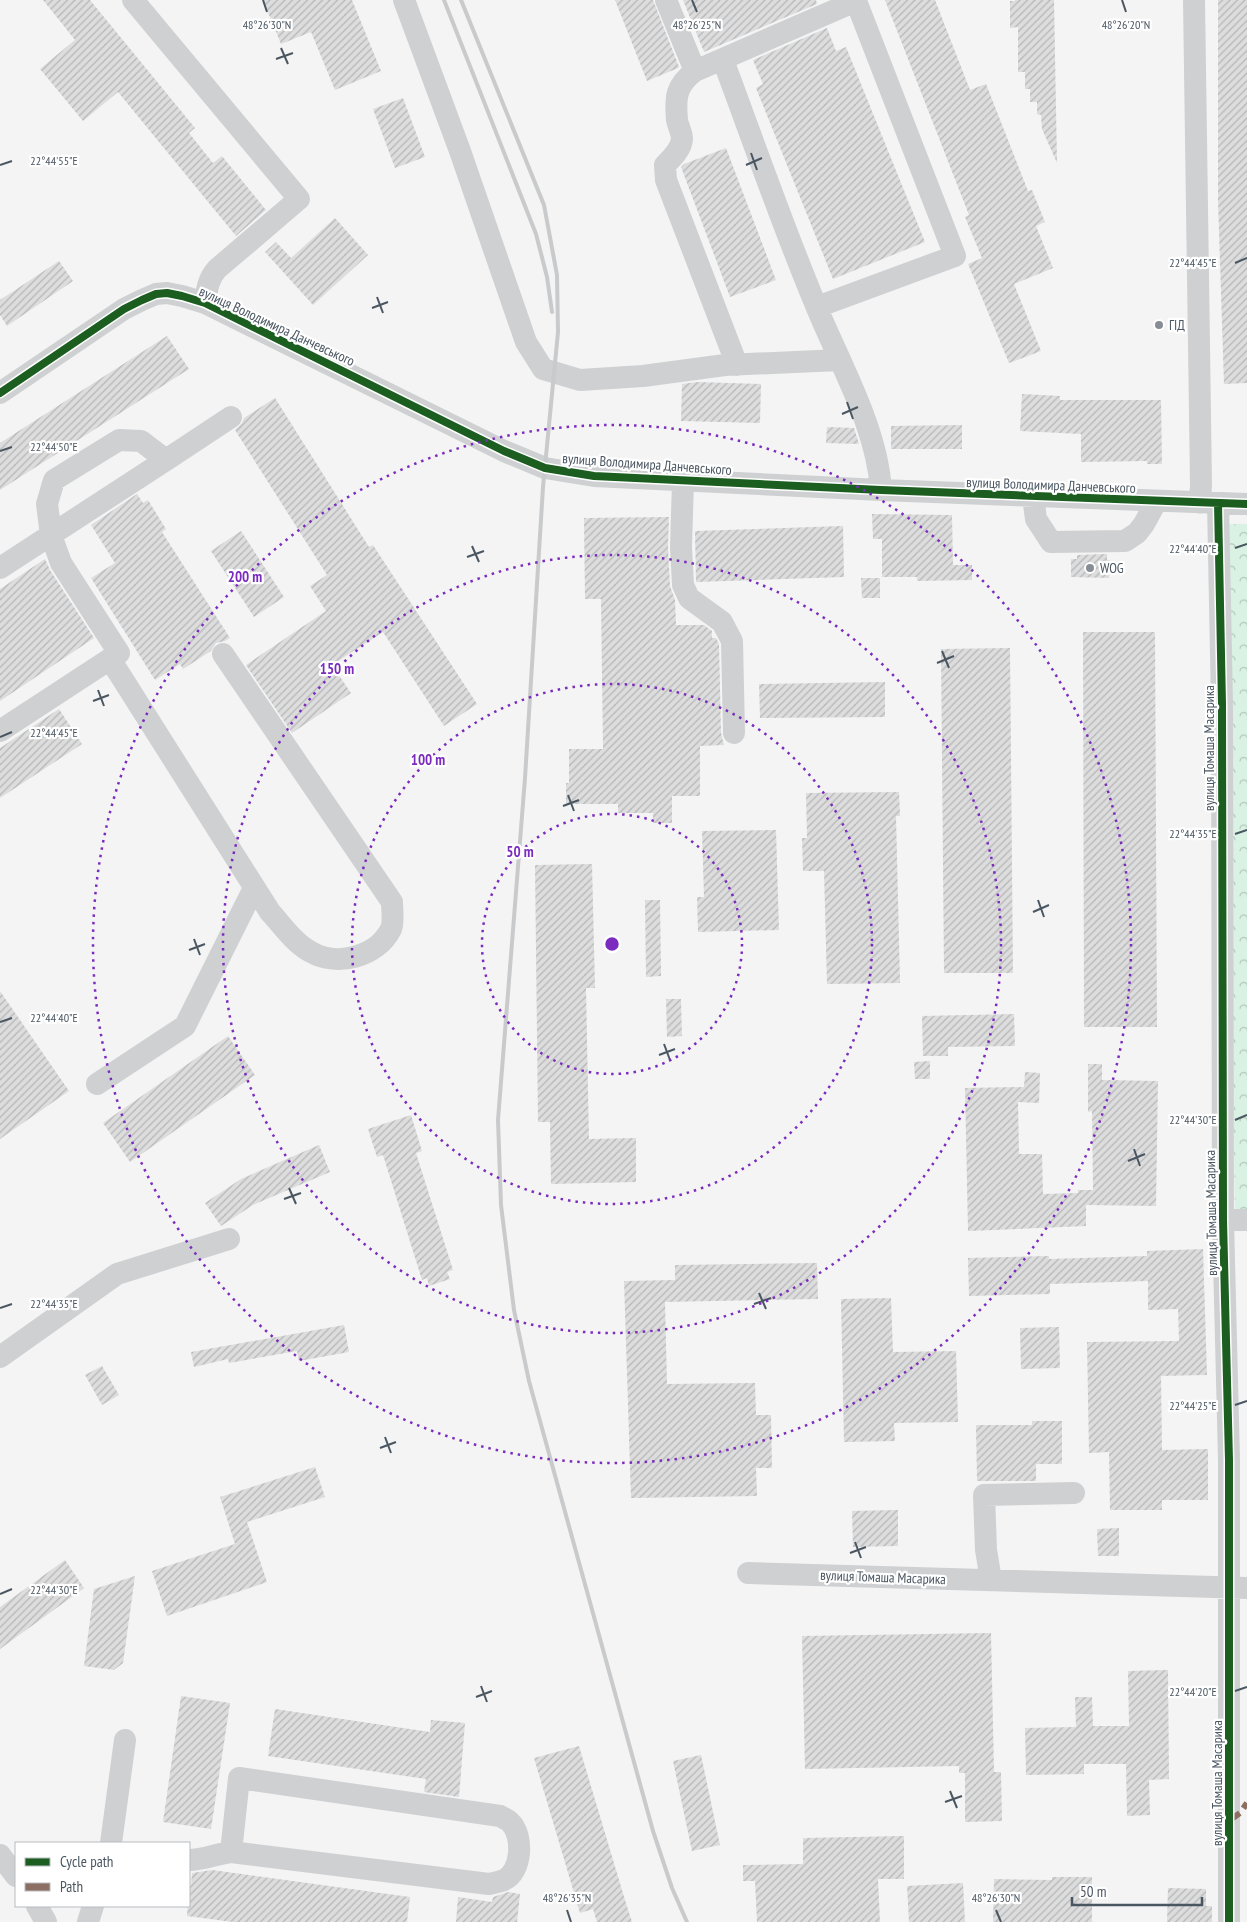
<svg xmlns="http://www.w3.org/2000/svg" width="1247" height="1922" font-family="'PT Sans Narrow',sans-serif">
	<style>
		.park { fill: url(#park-crowns) }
		.building { fill: url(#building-hatch) }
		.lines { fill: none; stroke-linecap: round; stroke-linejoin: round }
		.minor { stroke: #ced0d2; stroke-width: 22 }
		.rail { stroke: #c9cacc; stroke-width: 4 }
		.quiet { stroke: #8d6e63; stroke-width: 6; stroke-dasharray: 12 6; stroke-linecap: butt }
		.cycleway-casing { stroke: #fff; stroke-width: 11 }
		.cycleway { stroke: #1b5e20; stroke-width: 8 }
		.ticks { fill: none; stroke: #4a5661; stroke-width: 2 }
		.ring { fill: none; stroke: #7b2cbf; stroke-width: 2.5; stroke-dasharray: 2.5 5 }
		.poi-dot { fill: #868d94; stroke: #fff; stroke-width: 2 }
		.labels { text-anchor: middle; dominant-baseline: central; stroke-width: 4.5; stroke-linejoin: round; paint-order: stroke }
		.poi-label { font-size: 14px; fill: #4a5661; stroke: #fff; text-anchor: start }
		.street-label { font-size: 14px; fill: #4a5661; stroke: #fff }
		.ticks-label { font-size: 12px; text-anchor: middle; fill: #4a5661; stroke: #fff; stroke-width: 4.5; stroke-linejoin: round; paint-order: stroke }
		.centre { fill: #7b2cbf; stroke: #fff; stroke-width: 2.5 }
		.ring-label { font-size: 15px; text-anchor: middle; font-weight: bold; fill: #7b2cbf; stroke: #fff; stroke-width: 4.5; stroke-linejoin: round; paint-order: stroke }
	</style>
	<defs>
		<pattern id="park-crowns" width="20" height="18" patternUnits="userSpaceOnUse" patternTransform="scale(1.25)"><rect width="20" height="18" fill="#d9f2e3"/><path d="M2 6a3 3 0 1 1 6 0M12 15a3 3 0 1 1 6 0" fill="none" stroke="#b2c7bb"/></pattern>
		<pattern id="building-hatch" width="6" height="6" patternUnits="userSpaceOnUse" patternTransform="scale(1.25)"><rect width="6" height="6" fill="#ddddde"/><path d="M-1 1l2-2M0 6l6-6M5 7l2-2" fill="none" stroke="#b5b6b7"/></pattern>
	</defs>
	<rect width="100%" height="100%" fill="#f4f4f4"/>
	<path class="park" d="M1228,524h19v688h-12l-8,-515z"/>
	<path class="building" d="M43,0h47l105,128 -6,5 24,30 9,-7 44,54 -30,26 -118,-144 -35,29 -43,-52 35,-29z
		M263,0h89l29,71 -46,19 -24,-58 -30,12z
		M615,0h38l26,67 -1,1 -31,13z
		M683,0h133l1,4 -113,48z
		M885,0h50l35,90 16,-6 42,107 4,-1 13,32 -9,4 17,42 -39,16 27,67 -32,12 -41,-99 14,-6 -17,-41 4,-2z
		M1015,0h39l3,163 -15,-34 -1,-14 -4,-1v-12h-7v-13h-5v-17h-7v-45l-8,1v-27h5z
		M1218,0h29v383l-23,1 -6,-184z
		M827,28l9,23 10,-4 79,195 -92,37 -77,-191 7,-4 -10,-24z
		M403,98l22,59 -30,11 -22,-59z
		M726,148l50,132 -46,17 -49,-130 3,-3z
		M335,218l33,37 -55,50 -48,-53 11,-10 15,16z
		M59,261l14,20 -66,45 -7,-11v-15z
		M167,336l22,33 -189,121v-47z
		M697,382l64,2 -1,39 -79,-2 1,-37z
		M1022,394l38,2v4h101l1,64h-15v-3l-66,1v-28l-61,-3z
		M275,398l94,149 4,-2 104,159 -33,22 -61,-94 -51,33 19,28 -59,40 -46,-68 80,-54 -16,-25 17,-11 -92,-145 7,-7 2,-5z
		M962,425v24h-71v-23z
		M827,427l27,1 5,16 -33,-1z
		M137,494l6,9 5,-3 18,29 -4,3 68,106 -5,3 -9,2 -5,8 -28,18 -3,-5 -25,16 -64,-102 24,-15 -24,-38z
		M872,514l80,1 1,50h19v15l-55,1v-4h-35v-38h-9z
		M669,517l-1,31 2,38 5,14 1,25h28l8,6v7h4l3,6 2,89 3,12 -24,1v50h-28v27h-19v-10h-35v-9h-52v-21h3v-34h34l-2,-150h-16l-1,-81z
		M843,526l1,51 -148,5 -1,-51z
		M241,531l43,66 -30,20 -43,-66z
		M1107,554v6h3l-1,18 -38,-1v-18h6v-4z
		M45,559l5,11 44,68 -94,63v-112z
		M861,578h19v20h-18z
		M1083,632h72l2,395h-73z
		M1010,648l3,325h-69l-3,-324z
		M885,682v35l-125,1 -1,-34z
		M59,709l23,35 -82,54v-50z
		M899,792l1,24h-4l4,167 -73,1 -3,-113h-21l-1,-33h5l-1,-45z
		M776,830l3,100 -81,2 -1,-35h7l-2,-66z
		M592,864l3,124h-9l3,151 47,-1v44l-85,2 -1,-62h-12l-3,-257z
		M645,900h15l1,76 -15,1z
		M0,991l69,100 -69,48z
		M666,999h15l1,37 -15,1z
		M1014,1014l1,32 -67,1v9h-25l-1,-40z
		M228,1036l27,39 -125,87 -27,-39z
		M930,1061v18h-15l-1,-17z
		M1088,1064h14v16l56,1 -2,125 -70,-1v21l-118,5 -3,-143 59,-1 1,-15 15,1 -1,30 -21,-1 1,52h23l1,40 35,-1v-3h15l-1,-79 -4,1z
		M411,1115l11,36 -6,2 37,117 -6,2 3,7 -21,7 -2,-8 -5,2 -39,-125 -6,2 -9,-28z
		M319,1145l11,27 -77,33 -32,21 -16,-23 36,-24z
		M1203,1249l4,126 -46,1 1,74 46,-1v51h-46v10h-52l-1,-58 -20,1 -2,-111 92,-1 -1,-32 -30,1v-29l-98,3v10l-81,2 -1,-38 81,-2v3l98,-3v-5z
		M817,1263l1,36 -153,3 2,82 88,-1 1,32h15l1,53h-16l1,28 -126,2 -7,-217 51,-1v-15z
		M891,1298l2,54 63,-1 2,71 -64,1 1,18 -51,1 -3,-143z
		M344,1325l5,27 -50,9 -2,-10 -68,12 -1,-4 -34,8 -3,-15z
		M1059,1327l1,41 -39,1 -1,-41z
		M102,1366l17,29 -17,10 -17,-30z
		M1032,1421h30v43h-26v17h-59l-1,-56h56z
		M315,1467l10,30 -78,25 20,60 -100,34 -15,-45 83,-27 -15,-47z
		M898,1510v36l-45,1 -1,-36z
		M1119,1528v28h-21l-1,-27z
		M65,1560l19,28 -84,61v-42z
		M135,1576l-12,87 -9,7 -30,-4 10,-77z
		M991,1633l3,139h7l1,49 -37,1v-49h-6v-7l-154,3 -3,-133z
		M1168,1670l1,109 -20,1 1,35 -23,1 -1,-52h-42v10l-58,1 -1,-47 51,-1 -1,-30h17l1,29h36l-1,-55z
		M181,1696l49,7 -19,126 -48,-7z
		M275,1709l155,23 1,-12 34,3 -6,74 -35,-5 2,-13 -158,-23z
		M579,1746l46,154 7,22h-35l-4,-13 -13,4 -46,-155z
		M701,1755l19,90 -28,6 -19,-90z
		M904,1836v43h-26l2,43h-123l-2,-41h-12v-16l60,-1v-26z
		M212,1870l198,27 -3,25h-174l-46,-6 2,-30h2l1,-13z
		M1052,1877h40v45h-99l1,-43 58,1z
		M963,1883l2,39h-56l-2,-36z
		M1168,1888l38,1v17h6v16h-45z
		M508,1892l12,2 -3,28h-61l2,-25 34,5 1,-5z"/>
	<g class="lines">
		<path class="minor" d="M133,0l166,199 -82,70c-9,10 -10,20 -12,34
			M404,0l56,151 66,191 17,27 37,11 63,-4 82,-11 115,-5
			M666,0l29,71 161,-70 99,255 -138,51
			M1194,0l7,484 -1,19
			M723,60c31,83 60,167 94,248 24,58 60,120 64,182
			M695,71c-19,14 -20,26 -18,49 1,6 5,13 5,19 -1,11 -10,19 -17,26l1,15 71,185
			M0,393l124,-84 18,-9 14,-6 11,-1 15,3 23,7 299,148 41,17 49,8 287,14 366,14
			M683,481l-2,66 2,38 6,13 33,24 10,19 2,92
			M1033,497l3,22 15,23 74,-1 12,-8 7,-9 12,-22
			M1218,503l4,201 1,516 6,240v462
			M0,568l166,-108
			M110,659l9,-6 -58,-90 -10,-28 -4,-31 7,-24 65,-40 22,1 25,19 65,-43
			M0,731l110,-72 160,253c12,13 24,31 41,40 26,15 66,5 80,-23 3,-7 1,-19 1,-27l-169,-248
			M97,1084l88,-58 69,-138
			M1223,1220h24
			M0,1357l117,-83 112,-35
			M748,1573l499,15
			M991,1580l-5,-30 -2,-55 90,-2
			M111,1843l14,-103
			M0,1855l16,21
			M189,1860c14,0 27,-6 42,-8l258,32c4,-1 10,-2 15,-4 18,-8 20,-45 6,-58 -3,-3 -7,-4 -10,-6l-261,-38 -8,74
			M37,1906l9,16
			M88,1922l5,-16"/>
		<path class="rail" d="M444,0l92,234 11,43 5,35
			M461,0l83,205 13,70 1,57 -15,155 -18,291 -27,342 3,85 13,105 15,71 124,450 19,57 15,34"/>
		<path class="quiet" d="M1230,1820l10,-7 7,-10"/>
		<g class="cycleway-casing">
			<path id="cycleway" d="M0,393l124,-84 18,-9 14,-6 11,-1 15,3 23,7 299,148 41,17 49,8 287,14 366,14
				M1218,503l4,201 1,516 6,240v462"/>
		</g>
		<use href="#cycleway" class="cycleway"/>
	</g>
	<path class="ticks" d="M263,0l4,12M692,0l5,12M1122,0l4,12M281,48l7,16M276,59l17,-6M751,153l6,17M0,165l12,-4M746,165l16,-7M1235,263l12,-5M377,297l6,16M372,308l16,-6M847,402l6,17M842,414l16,-7M0,451l12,-4M472,546l7,16M1235,548l12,-4M467,557l17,-6M942,651l7,17M937,663l17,-7M98,690l6,16M93,701l16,-6M0,737l12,-5M568,795l6,16M563,806l16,-6M1235,834l12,-4M1038,900l6,17M1033,912l16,-7M194,939l6,16M189,950l16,-6M0,1022l12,-4M664,1044l6,16M659,1055l16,-6M1235,1120l12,-5M1134,1149l6,17M1128,1161l17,-7M289,1188l7,16M284,1199l17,-6M759,1293l7,16M754,1304l17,-6M0,1308l12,-4M1235,1405l12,-4M385,1437l6,16M380,1448l16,-6M855,1542l6,16M850,1553l16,-6M0,1594l12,-5M481,1686l6,16M1235,1691l12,-4M476,1697l16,-6M950,1791l7,17M945,1802l17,-6M567,1910l4,12M996,1910l5,12"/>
	<g class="ring">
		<circle cx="612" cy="944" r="130"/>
		<circle cx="612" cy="944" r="260"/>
		<circle cx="612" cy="944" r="389"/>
		<circle cx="612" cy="944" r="519"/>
	</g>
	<g class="poi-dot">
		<circle cx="1159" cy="325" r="5"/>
		<circle cx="1090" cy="568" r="5"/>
	</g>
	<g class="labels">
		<g class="poi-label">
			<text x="1169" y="325">ГІД</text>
			<text x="1100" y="568">WOG</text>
		</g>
		<g class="street-label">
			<text transform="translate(277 326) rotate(25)">вулиця Володимира Данчевського</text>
			<text transform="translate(647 464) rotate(4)">вулиця Володимира Данчевського</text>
			<text transform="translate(1051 485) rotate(2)">вулиця Володимира Данчевського</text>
			<text transform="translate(1209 748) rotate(-90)">вулиця Томаша Масарика</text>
			<text transform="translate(1211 1213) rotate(-91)">вулиця Томаша Масарика</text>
			<text transform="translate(883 1577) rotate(2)">вулиця Томаша Масарика</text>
			<text transform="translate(1217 1783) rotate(-90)">вулиця Томаша Масарика</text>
		</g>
	</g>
	<g class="ticks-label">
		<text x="267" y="29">48°26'30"N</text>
		<text x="697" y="29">48°26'25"N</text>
		<text x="1126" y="29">48°26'20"N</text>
		<text x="54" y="165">22°44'55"E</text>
		<text x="1193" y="267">22°44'45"E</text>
		<text x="54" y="451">22°44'50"E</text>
		<text x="1193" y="553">22°44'40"E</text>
		<text x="54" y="737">22°44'45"E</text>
		<text x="1193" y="838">22°44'35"E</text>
		<text x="54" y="1022">22°44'40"E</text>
		<text x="1193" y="1124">22°44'30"E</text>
		<text x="54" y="1308">22°44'35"E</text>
		<text x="1193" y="1410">22°44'25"E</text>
		<text x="54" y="1594">22°44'30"E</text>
		<text x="1193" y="1696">22°44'20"E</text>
		<text x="567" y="1902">48°26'35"N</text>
		<text x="996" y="1902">48°26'30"N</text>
	</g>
	<circle cx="612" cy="944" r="8" class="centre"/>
	<g class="ring-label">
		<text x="245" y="582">200 m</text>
		<text x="337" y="674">150 m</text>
		<text x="428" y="765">100 m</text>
		<text x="520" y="857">50 m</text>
	</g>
	<rect x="15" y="1842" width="175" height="65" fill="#ffffff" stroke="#b7bbc0"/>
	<rect x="25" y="1858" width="25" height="8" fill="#1b5e20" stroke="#b7bbc0"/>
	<text x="60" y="1867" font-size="15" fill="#4a5661">Cycle path</text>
	<rect x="25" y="1883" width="25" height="8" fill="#8d6e63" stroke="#b7bbc0"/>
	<text x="60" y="1892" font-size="15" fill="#4a5661">Path</text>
	<path d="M1072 1897v8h130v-8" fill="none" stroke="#4a5661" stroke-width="2.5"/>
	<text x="1080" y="1897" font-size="15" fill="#4a5661" stroke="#ffffff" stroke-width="4" paint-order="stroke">50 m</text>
</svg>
